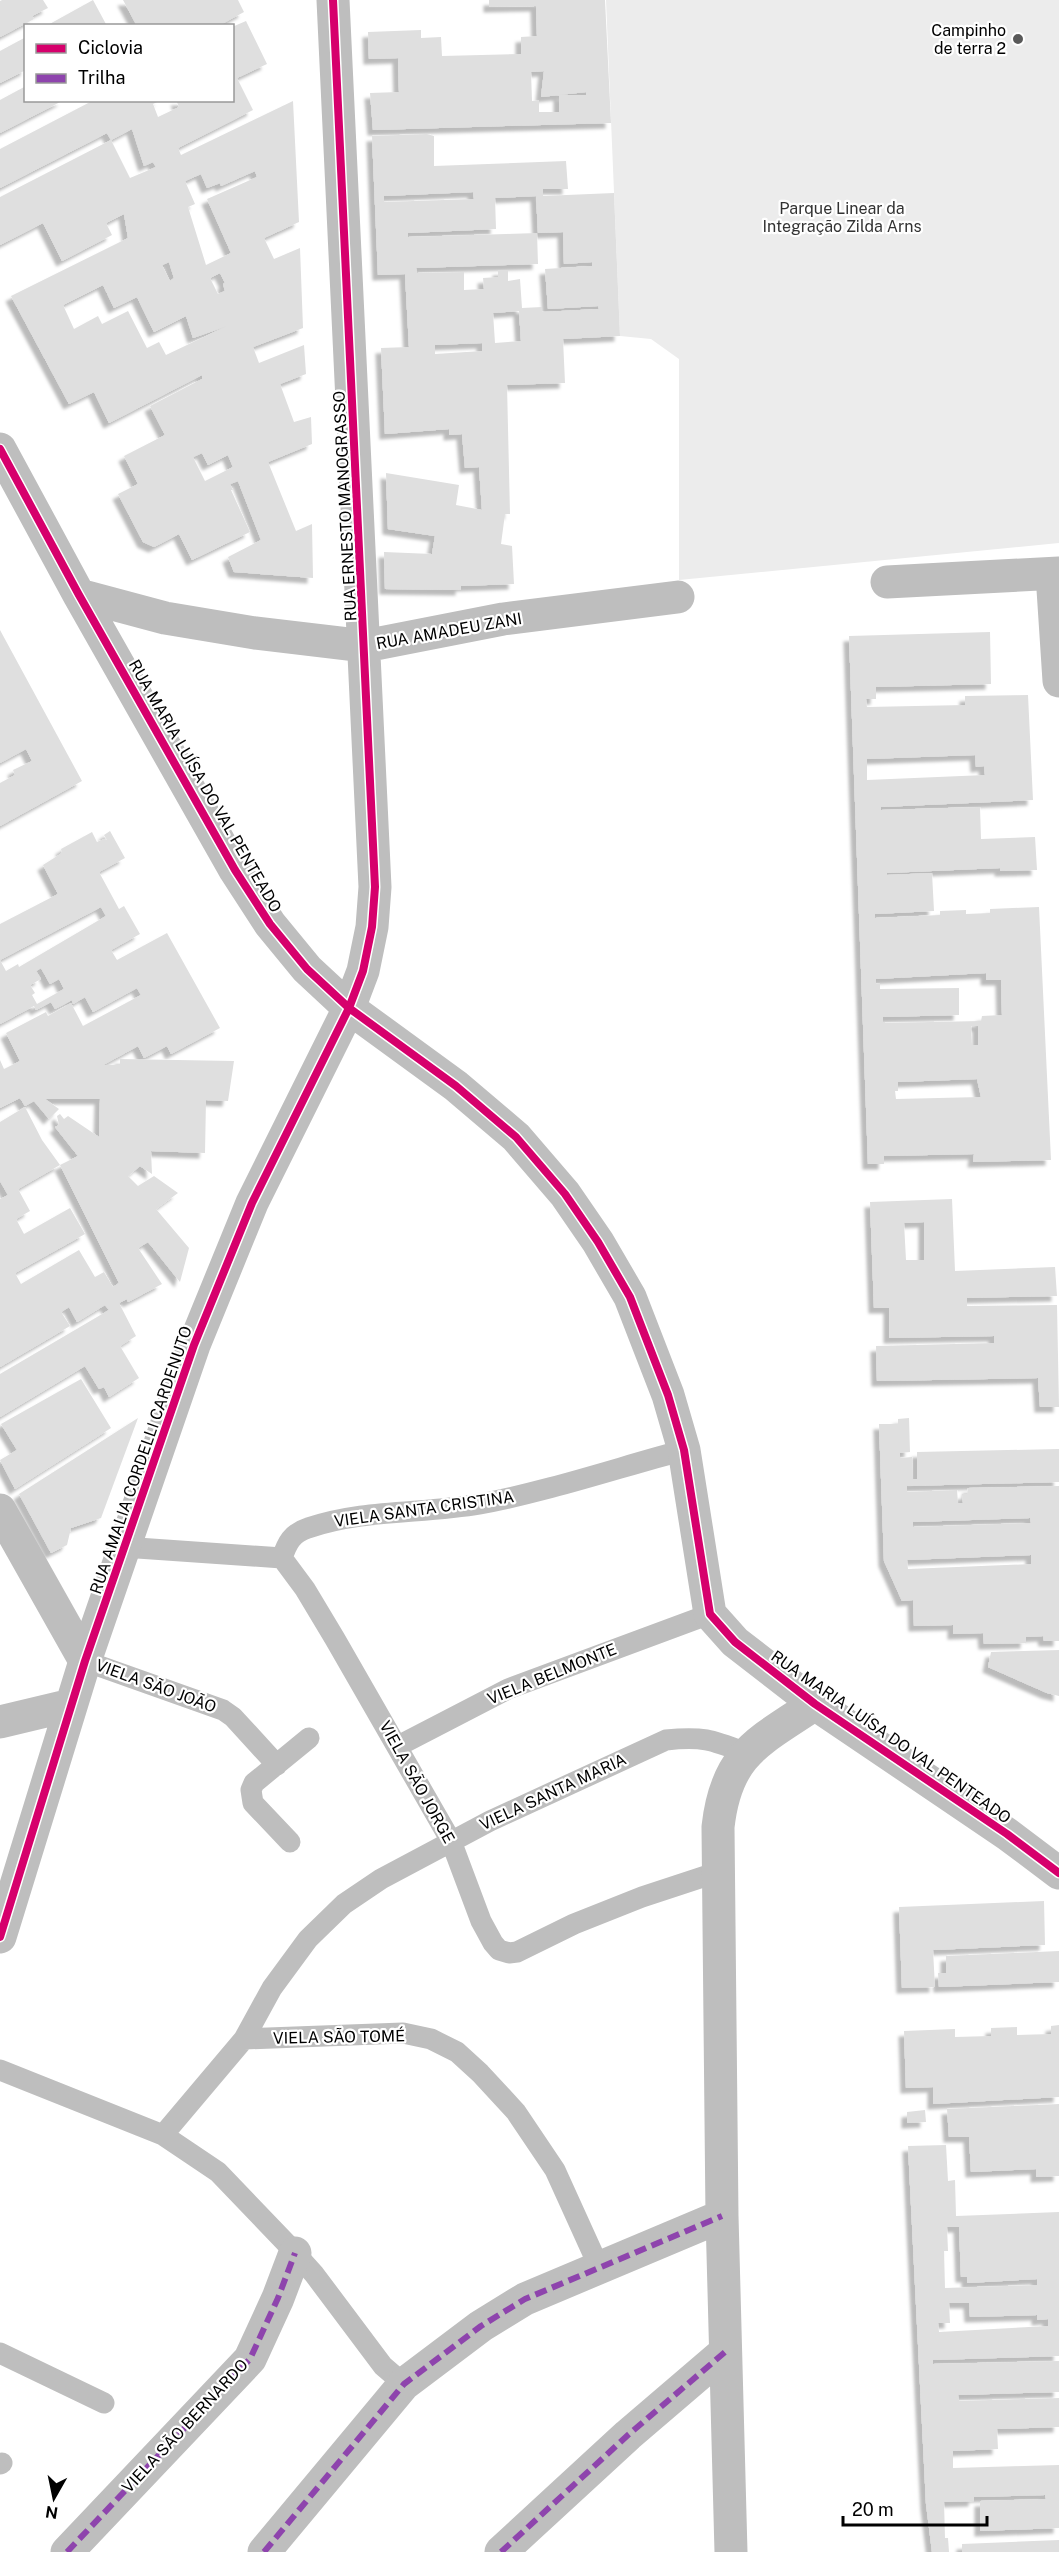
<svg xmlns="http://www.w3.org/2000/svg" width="1059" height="2552" font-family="'Public Sans',sans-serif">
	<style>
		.green { fill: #ececec }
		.building { fill: #dfdfdf; fill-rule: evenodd; filter: url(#shadow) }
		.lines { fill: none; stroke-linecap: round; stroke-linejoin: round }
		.lane { stroke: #bebebe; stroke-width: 21 }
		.street { stroke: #bebebe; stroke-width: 33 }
		.quiet { stroke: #8e44ad; stroke-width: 6; stroke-dasharray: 12 6; stroke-linecap: butt }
		.cycleway-casing { stroke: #fff; stroke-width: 11 }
		.cycleway { stroke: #d6006c; stroke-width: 8 }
		.poi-dot { fill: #595959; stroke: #fff; stroke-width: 2 }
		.labels { text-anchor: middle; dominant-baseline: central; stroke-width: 4.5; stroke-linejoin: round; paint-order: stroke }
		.poi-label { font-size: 16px; fill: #000; stroke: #fff; text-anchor: end }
		.park-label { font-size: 16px; fill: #333; stroke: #fff }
		.street-label { font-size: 16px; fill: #000; stroke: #fff }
	</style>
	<defs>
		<filter id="shadow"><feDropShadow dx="-5.5" dy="5.5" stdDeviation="1.5" flood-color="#0004"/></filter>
	</defs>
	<rect width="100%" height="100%" fill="#fff"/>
	<path class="green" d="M606,0h453v543l-380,37v-221l-28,-20 -31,-3z"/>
	<path class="building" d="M2,0h41l5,8 -16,8 2,3 -34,18v-36z
		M93,0l14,26h-61z
		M123,0h115l6,12 -26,14h-81z
		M489,0h116l6,123 -238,7 -3,-37 29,-1 -1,-34 -29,1 -1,-27 53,-2v8l20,-1 1,19 79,-2v-17l16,-1 -1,-30 -47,1zM544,71l-3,26 45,-5v3h-27v17h-20v-12l-7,1 -1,-29z
		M246,21l21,43 -30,14 16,32 -75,38 3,7 112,-54 6,121 -35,16 10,21 26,-11 3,80 -50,19 6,16 45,-18 2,29 -26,10 14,38 17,-5 1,27 -44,18 28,69 16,-7 1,54 -79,-6 -6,-15 33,-17 -23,-59 -8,3 3,6h-2l19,42 -58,28 -13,-26 -25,13 -11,-5 -25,-48 20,-10 -14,-28 41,-21 -15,-29 52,-27v-4l-93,48 -15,-31 -25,12 -58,-108 117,-58 -4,-24 -18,9 6,12 -50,26 -19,-38 -43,22v-48l111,-57 19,38 26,-11 -3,-5 -9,4 -12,-37 -21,11 -4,-7 -107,55v-39l94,-49h67l-8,4 5,13 21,-10 -3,-7h56v-73zM255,171l2,6 -50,22 24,54 -25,12 -18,-58 7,-3 -10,-23 16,-7 6,14 13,-5 1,3zM169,262l5,16 -4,3 -8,-16zM220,273l5,10 -2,1 2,7 -7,3 -8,-16zM103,285l11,23 23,-11 17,35 32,-16 7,22 34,-12 -61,29 -7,-13 -12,6 -19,-37 -26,13 -4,-8 -24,13 -11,-24zM202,453l6,12 20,-10 5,12 -28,14 -12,-24z
		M26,37v33l-26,13v-32z
		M26,86v14h38l-64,33v-33z
		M427,134l7,2v30l132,-5 2,28h-25v7l71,-3 6,143 -57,3 2,44 -58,2 3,129h-5l-4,30 11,2 2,38 -53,2v4l-76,-1 -1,-37 48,2 3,-18 -47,-7 -2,-56 73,12 -3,20 26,5 -3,-43 -14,1 -3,-34 -13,1v-6l-64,5 -4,-86 28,-1 -4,-73 -27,1 -6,-139zM473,192l1,7 -90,3v-6zM536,196l2,37 25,-1 1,32 28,-2v4l-47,3 3,40 50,-3 1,3 -57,3v-5l-20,1 -2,-29 -12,2v-11h-10v7l-15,1 1,11 -20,1v-18l-47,1 -1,-5 122,-4 -1,-31 -129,4v-4l88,-4 -1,-31zM519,311l2,30 -26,2 -2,-30zM482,343v8l-47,3v-9z
		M0,630l82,151 -82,45v-43l15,-8 -2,-5 19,-9 -6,-12 -26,14z
		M990,632l1,52 -115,3v12h-10l1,8 98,-2v-9l63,-1 5,105 -152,7v3l99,-3 1,32 54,-2 2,33 -37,1v-3l-113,5v2l45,-2 2,38 -59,3v4l65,-3v-4l26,-1v4l24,-1v-4l49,-2 12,253 -78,2 1,-8 -90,2v8h-16l-19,-528zM975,755l1,12 8,-1 1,9 -118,5v-21zM986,973v7h15l1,35 -20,1 -1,5 -98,2v-6l76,-2v-27l-79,1v-6l-4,1v-5zM971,1026h7v19h-6zM977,1079l4,18 -85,2 -1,-8h3v-9z
		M110,831l15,27 -26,14 20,37 5,-3 16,28 -29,16 6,10 50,-27 53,95 -49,26 -4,-8 -23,12 -6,-12 -35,19h17v-6l114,2 -6,40 -22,-1 -1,53 -54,-2 1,23 -12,-8 -12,10 10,10 16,-10 24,17 -22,16 33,39 -9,34 -32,-40 -10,6 24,36 -34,18 -1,-3 -8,4 17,33 -16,10 19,32 -30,19 -5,-10 -5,2 -14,-23 -85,51v-43l109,-64 -4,-5 -28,17 -8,-15 -8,5 9,14 -70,41v-168l8,-4 -8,-14v-59l25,-15 17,33 18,25 18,-9 -23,-29 4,-2 -2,-9 3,-2 4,5 4,-3 31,21 1,-38h-55l14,10 -10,10 -15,-18 -9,5 -5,-8 -20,10v-48l4,9 16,-8 -14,-28 40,-21 2,4 23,-13 12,23 58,-31 -4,-7 -44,24 -8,-15 -12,7 -1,-4 -17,9 -4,-7 -15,8 -2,-4 -34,18v-100l58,-30 -15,-29 19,-12 -1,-4 31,-17 5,10 7,-3 3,1 -3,-5zM101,907l5,9 -87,51 -1,-3 -12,7 -6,-11zM41,968l9,16 9,-5 5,10 -27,15 -5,-9 3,-2 -5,-8 11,-6 -5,-8zM60,1165l59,118 -6,4 -9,-15 -9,5 -16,-27 -58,34 -6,-11 70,-39 -15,-26 -46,26 -8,-15 14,-8 -12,-22z
		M952,1199l3,72 100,-4 2,29 -90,2v8l90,-1 2,102h-19l-2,-29 -161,3 -1,-35 118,-3v-7l-105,2v-30h-15l-4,-106zM924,1222v38h-18l-2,-37z
		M81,1379l30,49 -96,61 -15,-29 17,-10 -16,-26z
		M138,1418l-37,100 -30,10 -4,17 -16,8 -32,-59z
		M909,1418l1,34 -10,1v5l12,-1 1,22h4v-27l142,-3v33l-152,4v6l50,-2 1,13h5l-1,-9h5l1,-6 91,-2v155h-15l-1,-5 -17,1v6l-42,1 -1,-11 -30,1v-9l-39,1 -1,-26 -11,1 -18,-40 -5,-137h19v-5zM1030,1518l1,5 -118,4v-5zM1031,1555v9l-123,5 -1,-9z
		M1059,1650v46l-12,-3 -59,-26 3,-15z
		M1044,1901l1,44 -112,5 2,37 -33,1 -3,-81z
		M1059,1951v31l-120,5 -1,-14h8v-17z
		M1059,2025v72l-126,7v-17l-27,1 -2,-57 51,-2v8l36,-1v-8l26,-1v8l34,-1v-8z
		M1059,2104v72l-23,1v-8l-65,3 -2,-35h-20l-2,-28z
		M925,2110l1,12 -19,1v-11z
		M946,2145l2,36 7,-1 1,36 103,-4v144l-126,4v4l126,-3v31l-101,3 1,6 100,-3v29l-62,2 1,20 -45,2v17l106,-3v63l-79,3v-30l66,-2 -1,-4 -71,2v4l-30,1 1,36h3l1,14h-17l-6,-48 -18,-358zM947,2227h12l2,50h6v6l70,-4v6l-92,3 -1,-37h4zM949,2303h20l1,14 67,-2v5l11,-1v7l-109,6 -1,-9h12z
		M1059,2540v12h-97v-8z"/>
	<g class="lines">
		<path class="lane" d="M123,1547l159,11 23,31 30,50 116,202 30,80 12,22 6,7 10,3 8,-1 57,-28 68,-27 76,-25
			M282,1558c5,-15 10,-25 26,-30 56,-19 115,-14 172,-24 69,-13 137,-36 204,-54
			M85,1661l138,49 10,7 44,48
			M398,1746l110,-57 202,-75
			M290,1842l-37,-39 -2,-13 3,-7 55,-45
			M244,2039l159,-6 28,6 26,13 23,21 36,39 39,58 44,97
			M0,2070l163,65 55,37 69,72 27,30 69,92 21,18
			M163,2135l81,-96 28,-51 36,-49 36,-35 37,-25 109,-58 176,-81c37,-4 46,0 80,13
			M0,2353l104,50
			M0,2464l2,-1"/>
		<path class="street" d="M0,449l79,146 156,275 35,54 37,45 42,39 107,78 60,51 49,57 33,48 32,55 38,98 16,55 26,164 25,28 80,62 192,130 52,39
			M1052,574l7,107
			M887,582l172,-9
			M79,595l86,23 90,15 110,13 138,-27 175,-22
			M0,1510l85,151
			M0,1722l71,-17
			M0,1937l85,-276 109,-316 58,-142 97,-195 14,-37 9,-44 3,-40 -42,-887
			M67,2552l183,-193 28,-61 17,-45
			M264,2552l140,-168 77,-58 44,-27 197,-83
			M501,2552l127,-117 97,-83
			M731,2552l-9,-336 -4,-389c8,-73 40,-85 97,-123"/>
		<path class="quiet" d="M67,2552l183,-193 28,-61 17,-45
			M264,2552l140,-168 77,-58 44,-27 197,-83
			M501,2552l127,-117 97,-83"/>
		<g class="cycleway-casing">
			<path id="cycleway" d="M0,449l79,146 156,275 35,54 37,45 42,39 107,78 60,51 49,57 33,48 32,55 38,98 16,55 26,164 25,28 80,62 192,130 52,39
				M0,1937l85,-276 109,-316 58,-142 97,-195 14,-37 9,-44 3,-40 -42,-887"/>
		</g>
		<use href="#cycleway" class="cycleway"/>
	</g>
	<circle class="poi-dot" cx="1018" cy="39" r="6"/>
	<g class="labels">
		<g class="poi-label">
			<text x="1006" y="30">Campinho<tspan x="1006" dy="18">de terra 2</tspan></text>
		</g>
		<g class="park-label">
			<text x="842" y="208">Parque Linear da<tspan x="842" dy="18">Integração Zilda Arns</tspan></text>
		</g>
		<g class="street-label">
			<text transform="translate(345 506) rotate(-93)">RUA ERNESTO MANOGRASSO</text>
			<text transform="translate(449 631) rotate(-10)">RUA AMADEU ZANI</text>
			<text transform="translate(205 786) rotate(60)">RUA MARIA LUÍSA DO VAL PENTEADO</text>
			<text transform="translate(141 1460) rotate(-71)">RUA AMALIA CORDELLI CARDENUTO</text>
			<text transform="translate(424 1509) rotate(-8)">VIELA SANTA CRISTINA</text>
			<text transform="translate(552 1674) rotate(-22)">VIELA BELMONTE</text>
			<text transform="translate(156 1686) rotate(20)">VIELA SÃO JOÃO</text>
			<text transform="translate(891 1737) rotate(35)">RUA MARIA LUÍSA DO VAL PENTEADO</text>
			<text transform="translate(417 1782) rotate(61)">VIELA SÃO JORGE</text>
			<text transform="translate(553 1792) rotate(-25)">VIELA SANTA MARIA</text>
			<text transform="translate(339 2037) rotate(-1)">VIELA SÃO TOMÉ</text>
			<text transform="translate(185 2426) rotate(-47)">VIELA SÃO BERNARDO</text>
		</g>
	</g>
	<rect x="24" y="24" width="210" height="78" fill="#ffffff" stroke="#999999" stroke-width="1.5"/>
	<rect x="36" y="44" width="30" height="9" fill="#d6006c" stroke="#999999" stroke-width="1.5"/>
	<text x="78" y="54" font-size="18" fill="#000000">Ciclovia</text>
	<rect x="36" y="74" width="30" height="9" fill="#8e44ad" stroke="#999999" stroke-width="1.5"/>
	<text x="78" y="84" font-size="18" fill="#000000">Trilha</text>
	<g transform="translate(54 2498) rotate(189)" stroke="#ffffff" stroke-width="4.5" paint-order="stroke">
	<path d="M0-4.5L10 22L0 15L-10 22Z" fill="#000000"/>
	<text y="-9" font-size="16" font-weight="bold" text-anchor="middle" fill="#000000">N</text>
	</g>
	<path d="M843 2516v9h144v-9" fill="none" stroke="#000000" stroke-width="3"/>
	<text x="852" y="2516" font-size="18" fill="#000000" stroke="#ffffff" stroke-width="4.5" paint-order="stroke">20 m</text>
</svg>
